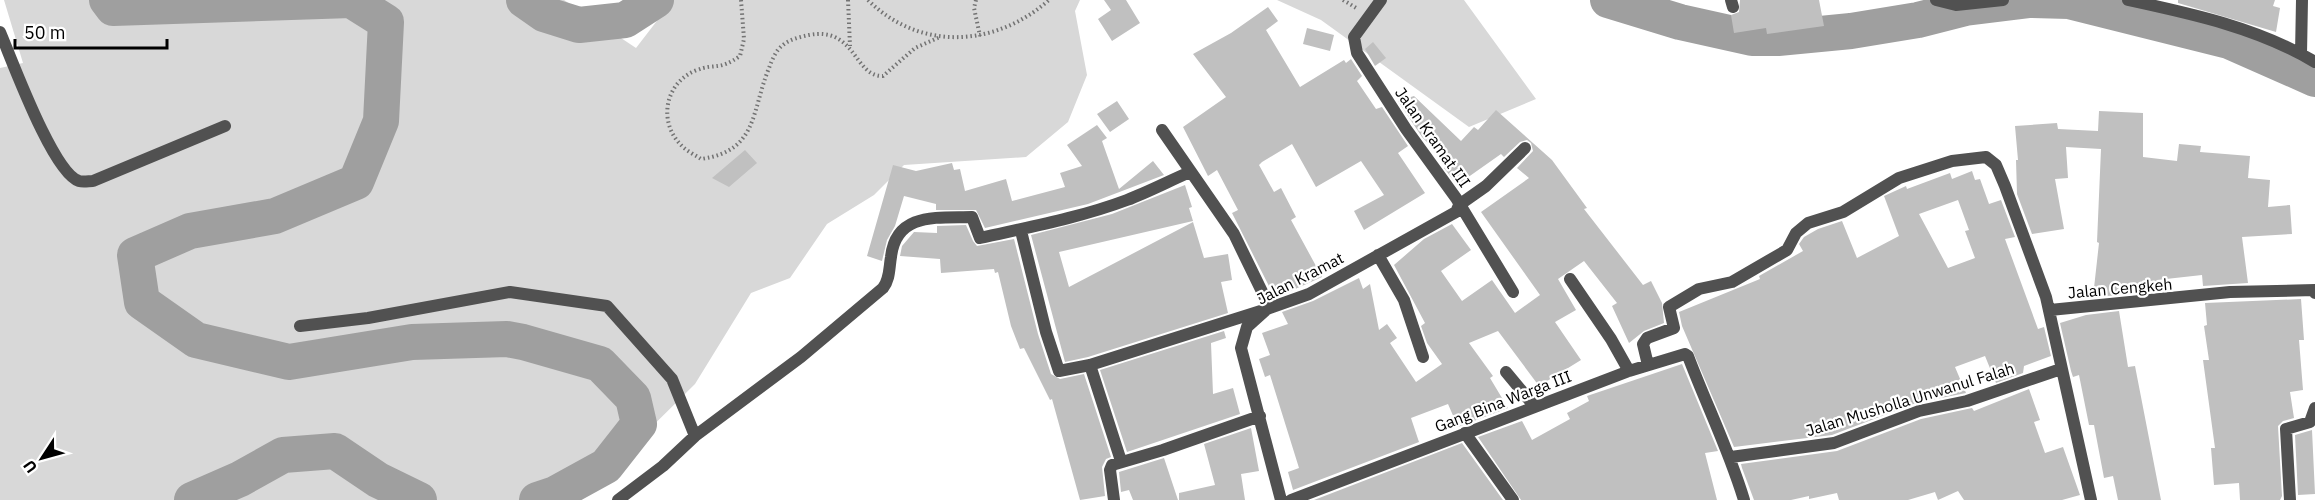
<svg xmlns="http://www.w3.org/2000/svg" width="2315" height="500" font-family="'IBM Plex Sans',sans-serif">
	<style>
		.green { fill: #d8d8d8 }
		.lines { fill: none; stroke-linecap: round; stroke-linejoin: round }
		.river { stroke: #9f9f9f; stroke-width: 36 }
		.building { fill: #c0c0c0; fill-rule: evenodd }
		.path { stroke: #737373; stroke-width: 4; stroke-dasharray: 1.5 3; stroke-linecap: butt }
		.minor { stroke: #515151; stroke-width: 12 }
		.labels { text-anchor: middle; dominant-baseline: central; stroke-width: 4.5; stroke-linejoin: round; paint-order: stroke }
		.street-label { font-size: 16px; fill: #000; stroke: #fff }
	</style>
	<rect width="100%" height="100%" fill="#fff"/>
	<path class="green" d="M4,0h560l72,48 37,-48h407l-5,11 12,64 -19,47 -42,35 -122,8 -30,30 -47,29 -37,54 -39,15 -56,91 -91,90 -53,26h-551v-432l23,-5z
		M1277,0h187l72,99 -67,28 -148,-107z"/>
	<g class="lines">
		<path class="river" d="M107,0l6,8 238,-8 35,22 -5,99 -25,61 -81,34 -85,15 -55,24 7,47 54,38 93,22 123,-20 95,-3 16,3 77,22 33,34 6,26 -33,42 -51,28 -18,6
			M524,0l20,14 35,11 46,-5 31,-20
			M1608,0l72,22 72,16h26l73,-7 67,-11 47,-12 65,-8 39,1 160,40 86,38
			M192,500l48,-21 43,-24 52,-4 43,29 41,20"/>
	</g>
	<path class="building" d="M1104,0h22l14,23 -28,18 -14,-22 13,-9z
		M1740,0h79l5,26 -57,8 -1,-6 -32,5 -3,-18 8,-3z
		M2178,0h97l-2,6 7,2 -4,24 -98,-29z
		M1268,7l10,14 -12,9 34,57 44,-27 2,3 5,-4 11,17 -5,5 19,28 6,-2 26,39 -10,7 27,40 -61,37 -10,-19 30,-16 -23,-34 -45,26 -24,-43 -30,18 -3,3 15,27 7,-4 15,29 -5,3 31,57 -47,21 -43,-85 6,-3 -21,-40 -9,6 -25,-49 43,-30 -33,-43 38,-21z
		M1307,28l27,7 -4,16 -27,-7z
		M1373,42l13,16 -11,8 -10,-17z
		M1414,96l47,45 13,-14 4,3 18,-20 56,50 35,48 -3,1 59,76 8,-4 11,22 2,20 -20,8 -15,12 -17,-37 5,-3 -33,-42 -26,18 18,31 -21,12 26,38 -42,26 -41,-55 -29,12 24,33 -3,2 18,30 -50,19 -10,-23 -37,14 8,24 -126,48 -5,-18 11,-4 -29,-93 -5,2 -6,-18 11,-4 -8,-22 26,-9 -6,-12 31,-11 46,-23 4,11 7,-5 9,46 8,-6 10,14 -7,5 26,39 26,-18 -15,-21 -6,-17 4,-3 -31,-58 30,-26 28,-15 19,26 -30,21 21,30 30,-21 23,33 25,-18 -59,-83 48,-34 -12,-10 16,-17 -2,-8 -4,-3 -7,2 -16,15 -3,-3 -44,31 -13,-17 5,-3 -27,-28 -24,-36z
		M1117,101l12,18 -19,13 -13,-18z
		M2099,111l44,2v44l34,4 2,-17 22,2 -1,6 50,4 -2,22 22,2 -2,27 22,-2 2,29 -50,3 6,46 -45,3 -1,-11 -45,5 -1,11 -36,-2v6l-27,2 6,-54 -2,-1 4,-93 -35,-2 2,31 -13,1 9,50 -32,5 -15,-40 -1,-34h2l-3,-34 42,-3 1,6 40,2z
		M1097,125l10,13 -5,3 17,48 34,-28 11,14 -76,29 -103,24 -9,-18h-40v-6l-32,-8 -9,30 -8,14 -5,21 -15,-5 26,-91 23,6 36,-8 2,7 6,-1 5,22 41,-12 6,22 53,-14 -5,-14 22,-7 -15,-21z
		M745,150l12,13 -28,24 -17,-9z
		M1972,171l3,9 5,-1 9,25 12,-4 14,37 -10,2 33,90 6,-2 7,29 -27,10 -1,7 -27,10 -11,-27 -30,11 11,26 -50,10 -84,32 -98,12 -52,-121 -3,-14 81,-33 -1,-3 44,-25 -4,-7 5,-7 14,-8 24,-8 15,37 42,-22 -15,-40 22,-10 1,3 43,-16 2,6zM1958,200l11,30 -4,1 10,27 -27,10 -29,-54z
		M1185,185l7,22 -3,1 4,13 -134,31 10,35 124,-65 11,36 24,-4 4,26 -11,2 7,31 -140,44 -23,5 -34,-127 81,-21z
		M966,225l7,16 4,5 37,-7 24,95 13,40 9,5 24,-5 27,83 -5,2 -4,8 3,29 -25,4 -28,-101 -2,1 -26,-52 -4,1 -9,-23 -13,-54 -3,1 -1,-4 -53,4 -1,-14 -40,-3 2,-10 12,-14 23,1v-7z
		M2301,299l3,41h-5l4,50 -13,2 4,26 -11,3 -5,5 4,70 -2,4h-40l-1,-17 -25,2 -3,-37h4l-12,-88h6l-5,-34 3,-1 -2,-22z
		M2119,311l9,56 7,-1 26,134h-43l-5,-24 -9,2 -10,-53h-5l-10,-50 -6,2 -2,-6 -11,-48 26,-8z
		M1224,331l2,7 -15,5 2,51 20,-6 7,26 -113,38 -27,-82z
		M1682,364l36,87 -13,2 12,47h-196l-43,-63 44,-16 10,19 38,-21 -3,-6 22,-12 -2,-5z
		M2029,389l11,31 -6,2 11,31 18,-6 17,48 -18,5h-98l-6,-9 -20,9 -3,-8 -27,8h-69l-2,-7 -28,6v-3l-18,4h-37l-12,-32 -1,-4 96,-13 84,-32 51,-11 2,3z
		M1251,428l8,43 -18,3 4,26h-66v-7l36,-8 -11,-41z
		M2312,430l3,64 -17,1 -3,-60z
		M1462,443l41,57h-189z
		M1164,458l14,42h-45l-4,-10 -8,2 -2,-20z"/>
	<g class="lines">
		<path class="path" d="M741,0l3,39 -4,17c-21,15 -25,7 -43,14 -32,12 -40,52 -15,76 5,5 13,9 19,13 57,-8 50,-47 68,-91 3,-8 7,-18 14,-23 7,-6 17,-8 26,-10 47,-9 45,42 74,41l32,-28 25,-11
			M848,0l2,46
			M868,0c52,52 128,47 181,0
			M976,0l-2,8 6,28
			M1343,0l15,9"/>
		<path class="minor" d="M1381,0l-27,37 3,16 49,76 50,69 57,94
			M1731,0l2,7
			M1936,0l20,5 47,-5
			M2128,0c65,14 130,28 187,62
			M0,32c12,28 53,141 79,149 4,1 10,0 14,0l132,-55
			M2301,54l1,-54
			M1459,205l27,-19 39,-38
			M1021,231l25,101 13,39 31,-6 177,-56v-7l-33,-68 -72,-104
			M1378,255l26,45 19,57
			M1570,279l41,60 18,32
			M2050,310l180,-18 85,-2v3
			M300,326l68,-8 142,-26 97,14 65,73 23,57
			M1090,365l31,96
			M1648,365l-5,-21 4,-6 27,-10 -5,-21 30,-18 33,-7 55,-32 9,-17 12,-10 35,-11 56,-34 53,-17 34,-4 10,8 9,21 41,111 45,203
			M1506,372l29,35
			M1465,433l48,67
			M1731,457l103,-14 85,-32 48,-10 94,-32
			M618,500l45,-34 32,-30 106,-79 82,-69c7,-9 6,-20 8,-31 5,-45 46,-39 81,-40l8,21c49,-11 99,-20 147,-38 21,-8 42,-19 63,-28
			M1114,500l-4,-30 2,-5 51,-15 97,-34
			M1281,500l-40,-152 6,-21 20,-18 42,-15 147,-82 3,-7
			M1291,500l338,-129 56,-17 3,2c18,48 41,94 56,144
			M2290,500l-4,-71 24,-7 5,-14"/>
	</g>
	<g class="labels">
		<g class="street-label">
			<text transform="translate(1433 137) rotate(55)">Jalan Kramat III</text>
			<text transform="translate(1300 278) rotate(-27)">Jalan Kramat</text>
			<text transform="translate(2120 288) rotate(-5)">Jalan Cengkeh</text>
			<text transform="translate(1910 399) rotate(-17)">Jalan Musholla Unwanul Falah</text>
			<text transform="translate(1503 401) rotate(-21)">Gang Bina Warga III</text>
		</g>
	</g>
	<g transform="translate(42 458) rotate(234)" stroke="#ffffff" stroke-width="4.5" paint-order="stroke">
	<path d="M0-4.5L10 22L0 15L-10 22Z" fill="#000000"/>
	<text y="-9" font-size="16" font-weight="bold" text-anchor="middle" fill="#000000">U</text>
	</g>
	<path d="M15 39v9h152v-9" fill="none" stroke="#000000" stroke-width="3"/>
	<text x="24" y="39" font-size="18" fill="#000000" stroke="#ffffff" stroke-width="4.5" paint-order="stroke">50 m</text>
</svg>
